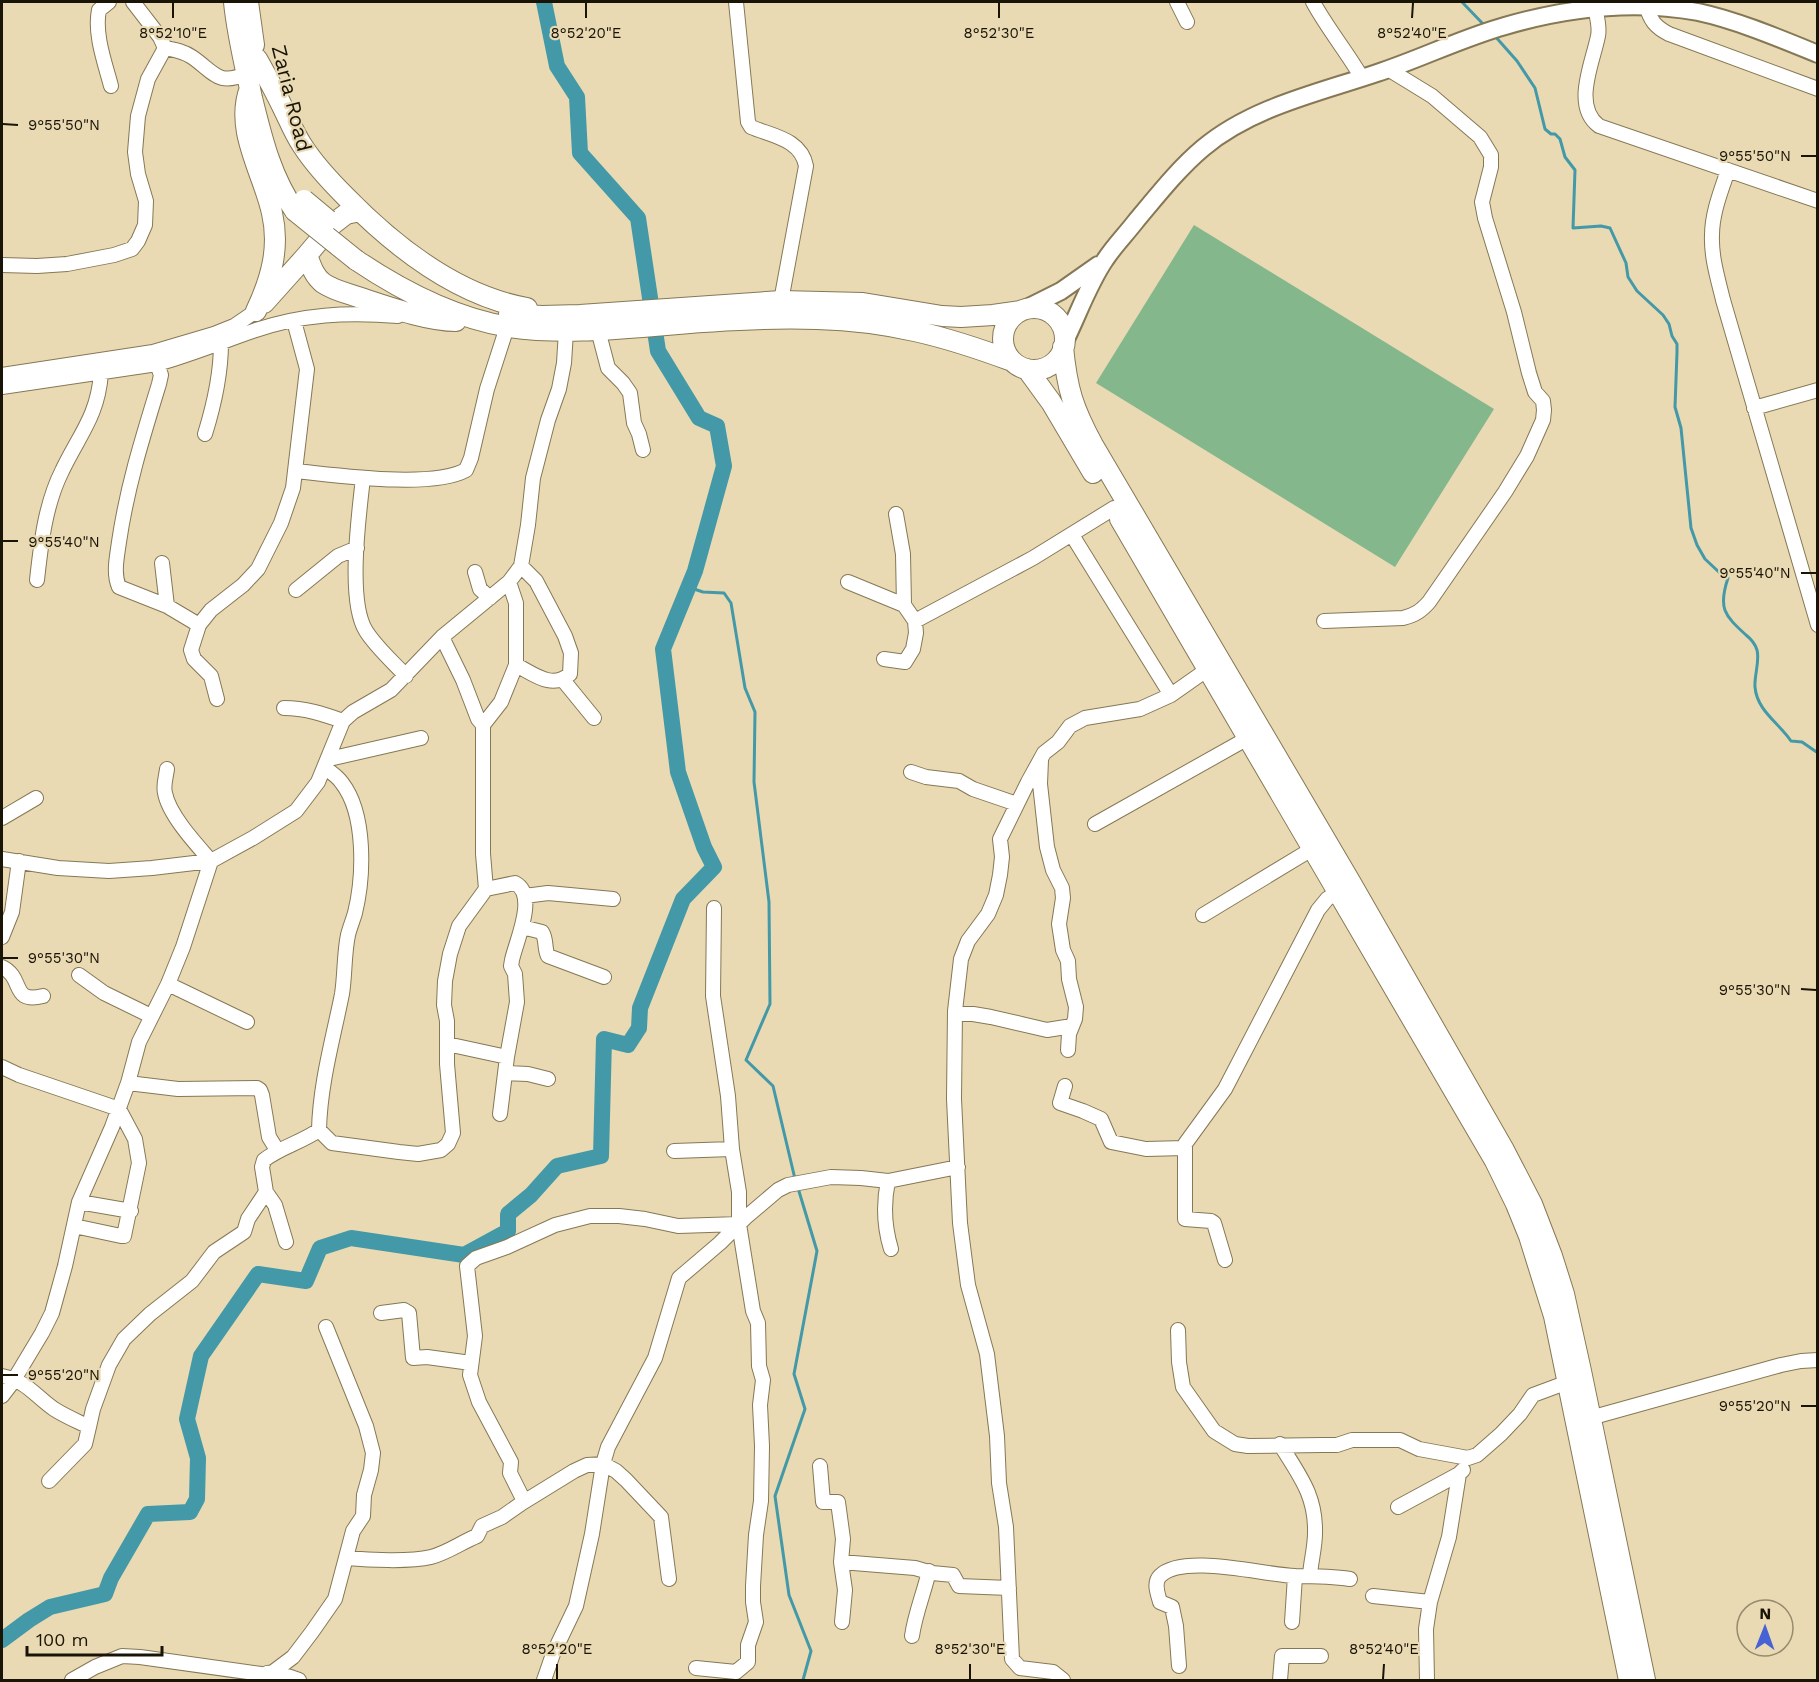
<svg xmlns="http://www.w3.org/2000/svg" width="1819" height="1682" font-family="'Work Sans',sans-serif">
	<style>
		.green { fill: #84b78c }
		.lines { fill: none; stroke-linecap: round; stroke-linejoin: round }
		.stream { stroke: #4399a7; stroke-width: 3 }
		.river { stroke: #4399a7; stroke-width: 16 }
		.minor-casing { stroke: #867855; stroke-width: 16 }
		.major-casing { stroke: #867855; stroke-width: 20 }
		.highway-casing { stroke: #867855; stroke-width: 22 }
		.minor { stroke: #fff; stroke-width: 14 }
		.major { stroke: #fff; stroke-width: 16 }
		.highway { stroke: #fff; stroke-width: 20 }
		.highway-bridge-casing { stroke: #867855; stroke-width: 22; stroke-linecap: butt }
		.highway-bridge { stroke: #fff; stroke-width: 20 }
		.ticks { fill: none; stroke: #191406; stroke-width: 2 }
		.labels { text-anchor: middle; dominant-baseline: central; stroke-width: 4.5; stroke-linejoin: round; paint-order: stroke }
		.street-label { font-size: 21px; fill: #191406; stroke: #e9dab3 }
		.ticks-label { font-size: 15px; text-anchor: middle; fill: #191406; stroke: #e9dab3; stroke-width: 4.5; stroke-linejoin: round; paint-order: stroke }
	</style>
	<rect width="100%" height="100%" fill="#e9dab3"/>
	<path class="green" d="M1194,225l300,184 -99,158 -299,-184z"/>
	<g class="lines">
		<path class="stream" d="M1462,2l23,24
			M1494,35l23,26 18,27 10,41 6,5h4l5,5 5,18 10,13 -2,58 28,-2 9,2 16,35 2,14 9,14 26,24 6,9 3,12 5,8v8l-2,55 6,21 10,100 6,17 8,14 16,15 6,1 1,3c-10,30 -4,37 18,57 5,4 9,8 11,15 3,11 -3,26 -2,37 2,24 24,36 36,54l11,1 16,11
			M688,587l15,5 21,1 7,10 14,85 10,24 -1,70 15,120 1,102 -24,56 27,26 22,93
			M798,1188l19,63 -23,123 11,35 -30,87 14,99 22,56 -8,29"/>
		<path class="river" d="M2,1640l27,-20 21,-13 55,-13 6,-16 37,-64 42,-2 7,-13 1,-41 -11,-39 14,-63 57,-82 48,7 14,-33 31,-10 113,17 44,-24v-17l23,-19 26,-29 44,-10 3,-117 24,6 11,-17 1,-20 43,-109 31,-32 -10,-20 -26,-75 -15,-123 32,-78 29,-105 -7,-40 -18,-8 -41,-67 -20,-133 -58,-65 -3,-56 -20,-31 -13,-64"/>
		<g class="minor-casing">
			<path id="minor" d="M109,2l-10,8c-5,24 6,53 12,76
				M133,2l27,35 5,11c10,2 18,3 27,9 22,15 26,30 55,16
				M736,2l12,120 3,5c21,9 50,12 55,39l-25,135
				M1177,2l10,20
				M1313,2c14,26 34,50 49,76
				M1646,5c4,15 9,22 23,29l149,55
				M1595,8c2,9 5,19 3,28 -5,26 -26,70 1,90l219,75
				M1728,170c-7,21 -16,43 -16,65 -1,22 6,44 11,65l95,325
				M2,265l35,1 30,-2 47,-9 18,-6 6,-8 7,-16 1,-24 -8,-27 -3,-22 3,-36 10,-37 17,-31
				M598,330l10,38 15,15 7,10 4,30 5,11 4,16
				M157,364l4,11 -2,9c-16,52 -32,103 -40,158 -2,15 -6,31 0,45l48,19 32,19
				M2,375l151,-23 61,-18 20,-8 22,-15
				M2,387l155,-23c33,-9 64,-22 96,-33 49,-17 94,-19 145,-15
				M1754,408l64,-18
				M205,434c9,-29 16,-60 16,-91
				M295,471c41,4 136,18 171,-1l5,-12 16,-69 20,-62
				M363,478c-4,36 -16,123 3,153 10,16 27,31 40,45
				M1072,535l99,160
				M162,563l5,43
				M475,572l5,17 10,9
				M37,580c4,-36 8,-75 25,-109 17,-36 36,-55 39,-98
				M848,582l56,23
				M296,590l42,-34 19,-8
				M915,621l118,-63 81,-50
				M1324,621l79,-3c12,-3 18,-7 26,-16l76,-110 22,-36 16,-36 1,-10 -1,-9 -8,-9 -6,-19 -15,-61 -29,-94 -3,-16 9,-35v-12l-11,-18 -48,-41 -44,-27
				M884,659l21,3 8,-13 3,-16 -1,-12 -11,-16 -1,-51 -7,-40
				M516,665c18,9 36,25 54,9l1,-21 -6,-17 -29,-55 -15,-15
				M563,680l31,38
				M217,699l-6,-23 -17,-17 -3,-9 8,-25 12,-15 32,-25 15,-16 23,-46 12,-35 14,-119 -13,-48
				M284,708c21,0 39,6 59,13
				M483,725l18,-23 15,-37v-62l-7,-21
				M329,759l92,-21
				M1041,760l-1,24 7,63 6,23 9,18 1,10 -4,26 4,26 5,11 1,18 7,28 -1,12 -6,15 -1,16
				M911,772l15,5 33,4 14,8 44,15
				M2,818l34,-20
				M1095,824l153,-86
				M2,859l56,9 51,3 43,-3 59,-7 42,-23 43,-27 22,-29 25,-61 10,-9 38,-22 51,-53 67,-55 12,-16 7,-41 5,-47 15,-58 11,-31 5,-26 2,-32
				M486,889l29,-6c23,12 1,58 -3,77l-1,6 4,8 2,28 -10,55 -7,57
				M525,896l23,-3 65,6
				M1203,915l109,-66
				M522,927l20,5c5,8 2,16 6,24l56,21
				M2,937l10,-25 7,-51
				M2,967c23,11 8,37 41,29
				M79,975l25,18 47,23
				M168,984l79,38
				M955,1014h18l18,3 56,13 25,-4
				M447,1044l60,13
				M2,1067l17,8 100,34 16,30 4,24 -15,73h-3l-47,-10
				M505,1073l23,1 20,5
				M128,1083l50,6 79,-1 3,2 2,5 7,42 8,13
				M1065,1086l-5,17 23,8 18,8 10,23 35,7 39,-1
				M319,1130l13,13 67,9 19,2 23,-4 7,-6 5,-11 -6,-69v-43l-3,-16 1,-24 5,-27 9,-28 27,-37 -3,-35v-129l-5,-6 -15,-39 -21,-43
				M674,1151l58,-2
				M888,1181c-5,24 -4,45 3,68
				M266,1192l9,13 11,37
				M79,1202l52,9
				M1225,1260l-11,-37 -3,-2 -26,-2v-75l40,-55 93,-179 9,-11 17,-12
				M381,1313l23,-3 5,3 4,45 14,-1 44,6
				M1178,1330l1,32 4,25 31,44 21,13 13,2 74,-1h15l15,-5h48l19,9 49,9 9,-3 24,-21 19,-20 13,-19 35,-13
				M2,1376c25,5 32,19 52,33 11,7 23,12 35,18l4,-18 16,-44 15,-26 26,-25 42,-33 22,-29 30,-20 4,-13 18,-27 -4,-25 2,-7c17,-13 38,-18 55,-30 1,-46 14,-91 23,-136 3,-19 2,-40 6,-59 2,-8 5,-15 7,-22 9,-37 11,-99 -13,-130 -4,-6 -11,-11 -17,-15
				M2,1396l10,-13 30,-50 10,-20 13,-47 14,-64 33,-75 16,-44 11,-41 29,-58 15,-37 28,-86c-15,-17 -42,-46 -46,-68 -2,-7 1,-16 2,-24
				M1590,1418l191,-53 20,-4 17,-1
				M1280,1444c19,31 36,51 35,89 0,14 -4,28 -5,42
				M820,1466l3,36h15l5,37 -2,23 4,28 -3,32
				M49,1481l36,-37 4,-17
				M524,1501l-14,-28 1,-11 -32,-60 -9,-27 5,-39 -8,-70 9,-8 31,-11 48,-22 35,-9h29l26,3 33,7 61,-2
				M1398,1507l61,-33 4,-4
				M347,1558c21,2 63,4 84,-1 16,-4 31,-15 46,-21l5,-10 20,-9 20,-14 52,-32 13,-6 16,-1 13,7 10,9 35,37 8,62
				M841,1562l74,6 17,5 21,2 6,11 50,2
				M1373,1596l57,6
				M1292,1622l3,-46
				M912,1636c3,-22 12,-43 17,-65
				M1179,1666l-3,-40 -4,-19 -12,-5c-2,-8 -7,-19 0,-26 23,-23 104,-1 135,0 18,0 36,0 55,3
				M696,1668l40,4 12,-10v-17l8,-23 -3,-20v-16l3,-51 5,-34 1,-55 -2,-41 3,-25 -4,-14 -1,-43 -5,-12 -14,-87v-32l-7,-43 -4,-53 -15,-100 1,-88
				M273,1672l20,-15 19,-25 23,-33 18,-68 10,-15 1,-21 7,-25 2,-17 -7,-27 -40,-99
				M267,1673c11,-2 22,4 32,7
				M72,1680l23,-13 27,-11 18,1 121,17
				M544,1680l9,-26 23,-48 16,-72 11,-70 5,-17 47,-89 24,-80 41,-35 25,-25 33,-28 10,-5 43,-8 30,1 27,3 70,-14
				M1063,1680l-10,-8 -33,-4 -8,-9 -6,-132 -7,-44 -2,-47 -10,-82 -19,-69 -8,-62 -6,-124 1,-88 6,-52 7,-18 20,-27 8,-19 4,-20 2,-18 -2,-18 28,-57 16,-29 14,-11 12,-16 15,-8 55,-9 31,-14 37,-26
				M1280,1680l2,-24h39
				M1427,1680l-1,-51 4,-27 19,-65 10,-63"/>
		</g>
		<g class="major-casing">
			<path id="major" d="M1025,309l36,-18 37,-26
				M1065,341c13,-26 23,-56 40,-81 9,-14 21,-26 31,-39 21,-25 42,-52 67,-73 49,-41 115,-55 174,-75 43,-14 85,-35 128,-47 62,-18 128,-26 193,-14 38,8 83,27 120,42"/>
		</g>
		<g class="highway-casing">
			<path id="highway" d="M234,2c3,32 11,64 18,96 10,40 19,79 43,113
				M248,2l6,43
				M257,59c9,16 18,32 26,49 6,12 11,25 19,37 12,19 28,36 44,52 48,49 112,99 181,111
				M250,88c-16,42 13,84 22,125 8,35 -1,66 -16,98
				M307,255c4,11 7,21 16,28 10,7 23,10 35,14 28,9 69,24 98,24
				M356,260c46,31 98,58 153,67 48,7 97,3 145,-1 54,-5 109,-9 163,-7 72,2 128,17 195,42
				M264,303l43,-48 26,-31 13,-10 14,-3
				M1003 339a31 31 0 1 1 62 0a31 31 0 1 1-62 0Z
				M509,314l33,2 38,-1 201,-14 82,2 79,13 19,1 32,-2 27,-4
				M1063,347c4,42 10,61 30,98l258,438 153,267 28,54 20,52 12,38 17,77 64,309
				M1027,369l24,33 42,71
				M1120,519l375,642 21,43 13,32 25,80 75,364"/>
		</g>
		<use href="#minor" class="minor"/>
		<use href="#major" class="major"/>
		<use href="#highway" class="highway"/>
		<g class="highway-bridge-casing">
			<path id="highway-bridge" d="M304,200l24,20
				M295,211l61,49"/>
		</g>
		<use href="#highway-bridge" class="highway-bridge"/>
	</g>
	<path class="ticks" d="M173,18v-15M586,18v-15M999,18v-15M1412,18l1,-15M3,124l15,1M1801,156h15M3,541h15M1801,573h15M3,958h15M1801,989l15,1M3,1375h15M1801,1406h15M557,1679v-15M970,1679v-15M1383,1679l1,-15"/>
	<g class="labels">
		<g class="street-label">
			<text transform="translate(292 98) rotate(76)">Zaria Road</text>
		</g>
	</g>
	<g class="ticks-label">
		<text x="173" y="38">8°52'10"E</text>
		<text x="586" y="38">8°52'20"E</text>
		<text x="999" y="38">8°52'30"E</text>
		<text x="1412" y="38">8°52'40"E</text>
		<text x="64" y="130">9°55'50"N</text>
		<text x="1755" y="161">9°55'50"N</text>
		<text x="64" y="547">9°55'40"N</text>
		<text x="1755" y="578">9°55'40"N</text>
		<text x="64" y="963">9°55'30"N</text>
		<text x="1755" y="995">9°55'30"N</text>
		<text x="64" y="1380">9°55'20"N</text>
		<text x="1755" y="1411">9°55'20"N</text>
		<text x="557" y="1654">8°52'20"E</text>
		<text x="970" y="1654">8°52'30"E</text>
		<text x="1384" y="1654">8°52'40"E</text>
	</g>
	<rect width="1819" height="1682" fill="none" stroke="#191406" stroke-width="6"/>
	<g transform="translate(1765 1628) rotate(1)"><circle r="28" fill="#e9dab3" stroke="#968b6e" stroke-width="1.5"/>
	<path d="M0-4.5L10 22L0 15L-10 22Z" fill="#4662d5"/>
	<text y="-9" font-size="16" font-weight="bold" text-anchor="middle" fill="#191406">N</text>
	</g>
	<path d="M27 1646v9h135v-9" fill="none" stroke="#191406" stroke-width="3"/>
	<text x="36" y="1646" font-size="18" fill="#191406" stroke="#e9dab3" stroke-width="4.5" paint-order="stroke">100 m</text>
</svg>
